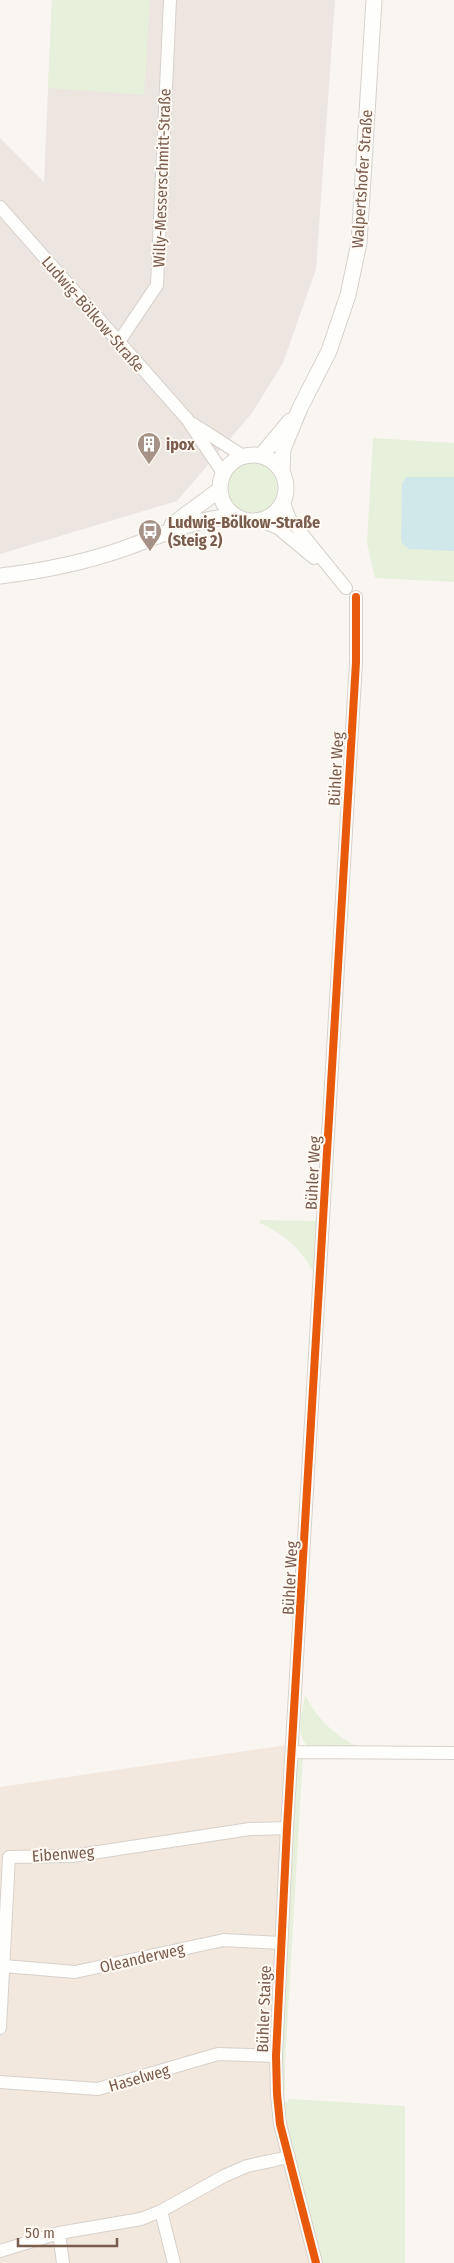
<svg xmlns="http://www.w3.org/2000/svg" width="454" height="2263" font-family="'Fira Sans Condensed',sans-serif">
	<style>
		.residential { fill: #f2e8de }
		.industrial { fill: #ede5e0 }
		.green { fill: #e7f0db }
		.water { fill: #d0e8ea }
		.lines { fill: none; stroke-linecap: round; stroke-linejoin: round }
		.minor-casing { stroke: #d7d1cb; stroke-width: 14 }
		.tertiary-casing { stroke: #d7d1cb; stroke-width: 17 }
		.minor { stroke: #fefefd; stroke-width: 12 }
		.tertiary { stroke: #fefefd; stroke-width: 15 }
		.cycleway-casing { stroke: #fffaf3; stroke-width: 11 }
		.cycleway { stroke: #e8590c; stroke-width: 8 }
		.labels { text-anchor: middle; dominant-baseline: central; stroke-width: 4; stroke-linejoin: round; paint-order: stroke }
		.street-label { font-size: 16px; fill: #7a5c4d; stroke: #fffaf3 }
		.poi-label { font-size: 16px; font-weight: bold; fill: #7a5c4d; stroke: #fffaf3; text-anchor: start }
	</style>
	<rect width="100%" height="100%" fill="#f9f5f0"/>
	<path class="residential" d="M287,1745l-3,355 9,51 30,112h-323v-476z"/>
	<path class="industrial" d="M52,0h283l-19,269 -33,94 -31,50 -75,88 -177,53v-416l44,44z"/>
	<path class="green" d="M52,0h98l-6,95 -96,-7z
		M373,438l81,5v139l-79,-4 -8,-35z
		M226 488a26 26 0 1 1 52 0a26 26 0 1 1-52 0Z
		M260,1220l55,1 5,5 -6,47c-13,-24 -30,-39 -54,-50z
		M305,1695c13,25 29,40 55,53h-49c-18,-9 -8,-37 -6,-53z
		M303,1755l-18,309v26l-2,-1 -1,-59 14,-266z
		M289,2099l116,7v157h-82l-30,-112 -9,-47z"/>
	<path class="water" d="M407,477h47v74l-45,-2 -8,-7 1,-59z"/>
	<g class="lines">
		<g class="minor-casing">
			<path id="minor" d="M0,207l187,212 36,54
				M118,343l39,-58 13,-285
				M193,424l50,32
				M283,501l7,18 56,69
				M261,521l17,7 36,30
				M293,1752l161,1
				M4,1966l71,6 149,-32 56,3
				M0,2028l9,-171 63,-1 178,-27 37,-1
				M0,2082l98,7 120,-35 58,2
				M59,2233l4,30
				M0,2251l59,-18 82,-14 20,-8
				M174,2263l-13,-52 63,-35 23,-10 42,-9
				M316,2263l-36,-139 -3,-30 -1,-38 11,-228 69,-1166v-65"/>
		</g>
		<g class="tertiary-casing">
			<path id="tertiary" d="M220 488a33 33 0 1 1 66 0a33 33 0 1 1-66 0Z
				M261,456l29,-35
				M282,472l1,-23 17,-41 29,-57 19,-56 11,-52 15,-243
				M172,525l47,-35
				M0,576c42,-5 83,-13 123,-27 37,-13 71,-30 110,-33"/>
		</g>
		<use href="#minor" class="minor"/>
		<use href="#tertiary" class="tertiary"/>
		<g class="cycleway-casing">
			<path id="cycleway" d="M316,2263l-36,-139 -3,-30 -1,-38 11,-228 69,-1166v-65"/>
		</g>
		<use href="#cycleway" class="cycleway"/>
	</g>
	<defs>
		<g id="building-pin" transform="scale(1.25)"><path d="M0 17L-7.5 6A9.5 9.5 0 1 1 7.5 6Z" fill="#a69286" stroke="#fffaf3"/><path d="M-4-6H4V6H1V3H-1V6H-4ZM-2.5-4.3h1.7v1.8h-1.7ZM.8-4.3h1.7v1.8H.8ZM-2.5-1h1.7V.8h-1.7ZM.8-1h1.7V.8H.8Z" fill="#fff"/></g>
		<g id="bus-pin" transform="scale(1.25)"><path d="M0 17L-7.5 6A9.5 9.5 0 1 1 7.5 6Z" fill="#a69286" stroke="#fffaf3"/><path d="M-5-6H5V4H4V6H2V4H-2V6H-4V4H-5ZM-3.5-4V0h7V-4ZM-3.5 1.2v1.5H-2V1.2ZM2 1.2v1.5H3.5V1.2Z" fill="#fff"/></g>
	</defs>
	<g fill-rule="evenodd">
		<use href="#building-pin" x="149" y="444"/>
		<use href="#bus-pin" x="150" y="531"/>
	</g>
	<g class="labels">
		<g class="street-label">
			<text transform="translate(162 178) rotate(-88)">Willy-Messerschmitt-Straße</text>
			<text transform="translate(362 179) rotate(-86)">Walpertshofer Straße</text>
			<text transform="translate(93 314) rotate(49)">Ludwig-Bölkow-Straße</text>
			<text transform="translate(336 769) rotate(-87)">Bühler Weg</text>
			<text transform="translate(313 1173) rotate(-87)">Bühler Weg</text>
			<text transform="translate(290 1578) rotate(-87)">Bühler Weg</text>
			<text transform="translate(63 1854) rotate(-4)">Eibenweg</text>
			<text transform="translate(142 1958) rotate(-13)">Oleanderweg</text>
			<text transform="translate(264 2009) rotate(-88)">Bühler Staige</text>
			<text transform="translate(139 2078) rotate(-16)">Haselweg</text>
		</g>
		<g class="poi-label">
			<text x="166" y="444">ipox</text>
			<text x="168" y="522">Ludwig-Bölkow-Straße<tspan x="168" dy="18">(Steig 2)</tspan></text>
		</g>
	</g>
	<path d="M18 2238v8h99v-8" fill="none" stroke="#7a5c4d" stroke-width="2.5"/>
	<text x="25" y="2238" font-size="15" fill="#7a5c4d" stroke="#fffaf3" stroke-width="4" paint-order="stroke">50 m</text>
</svg>
